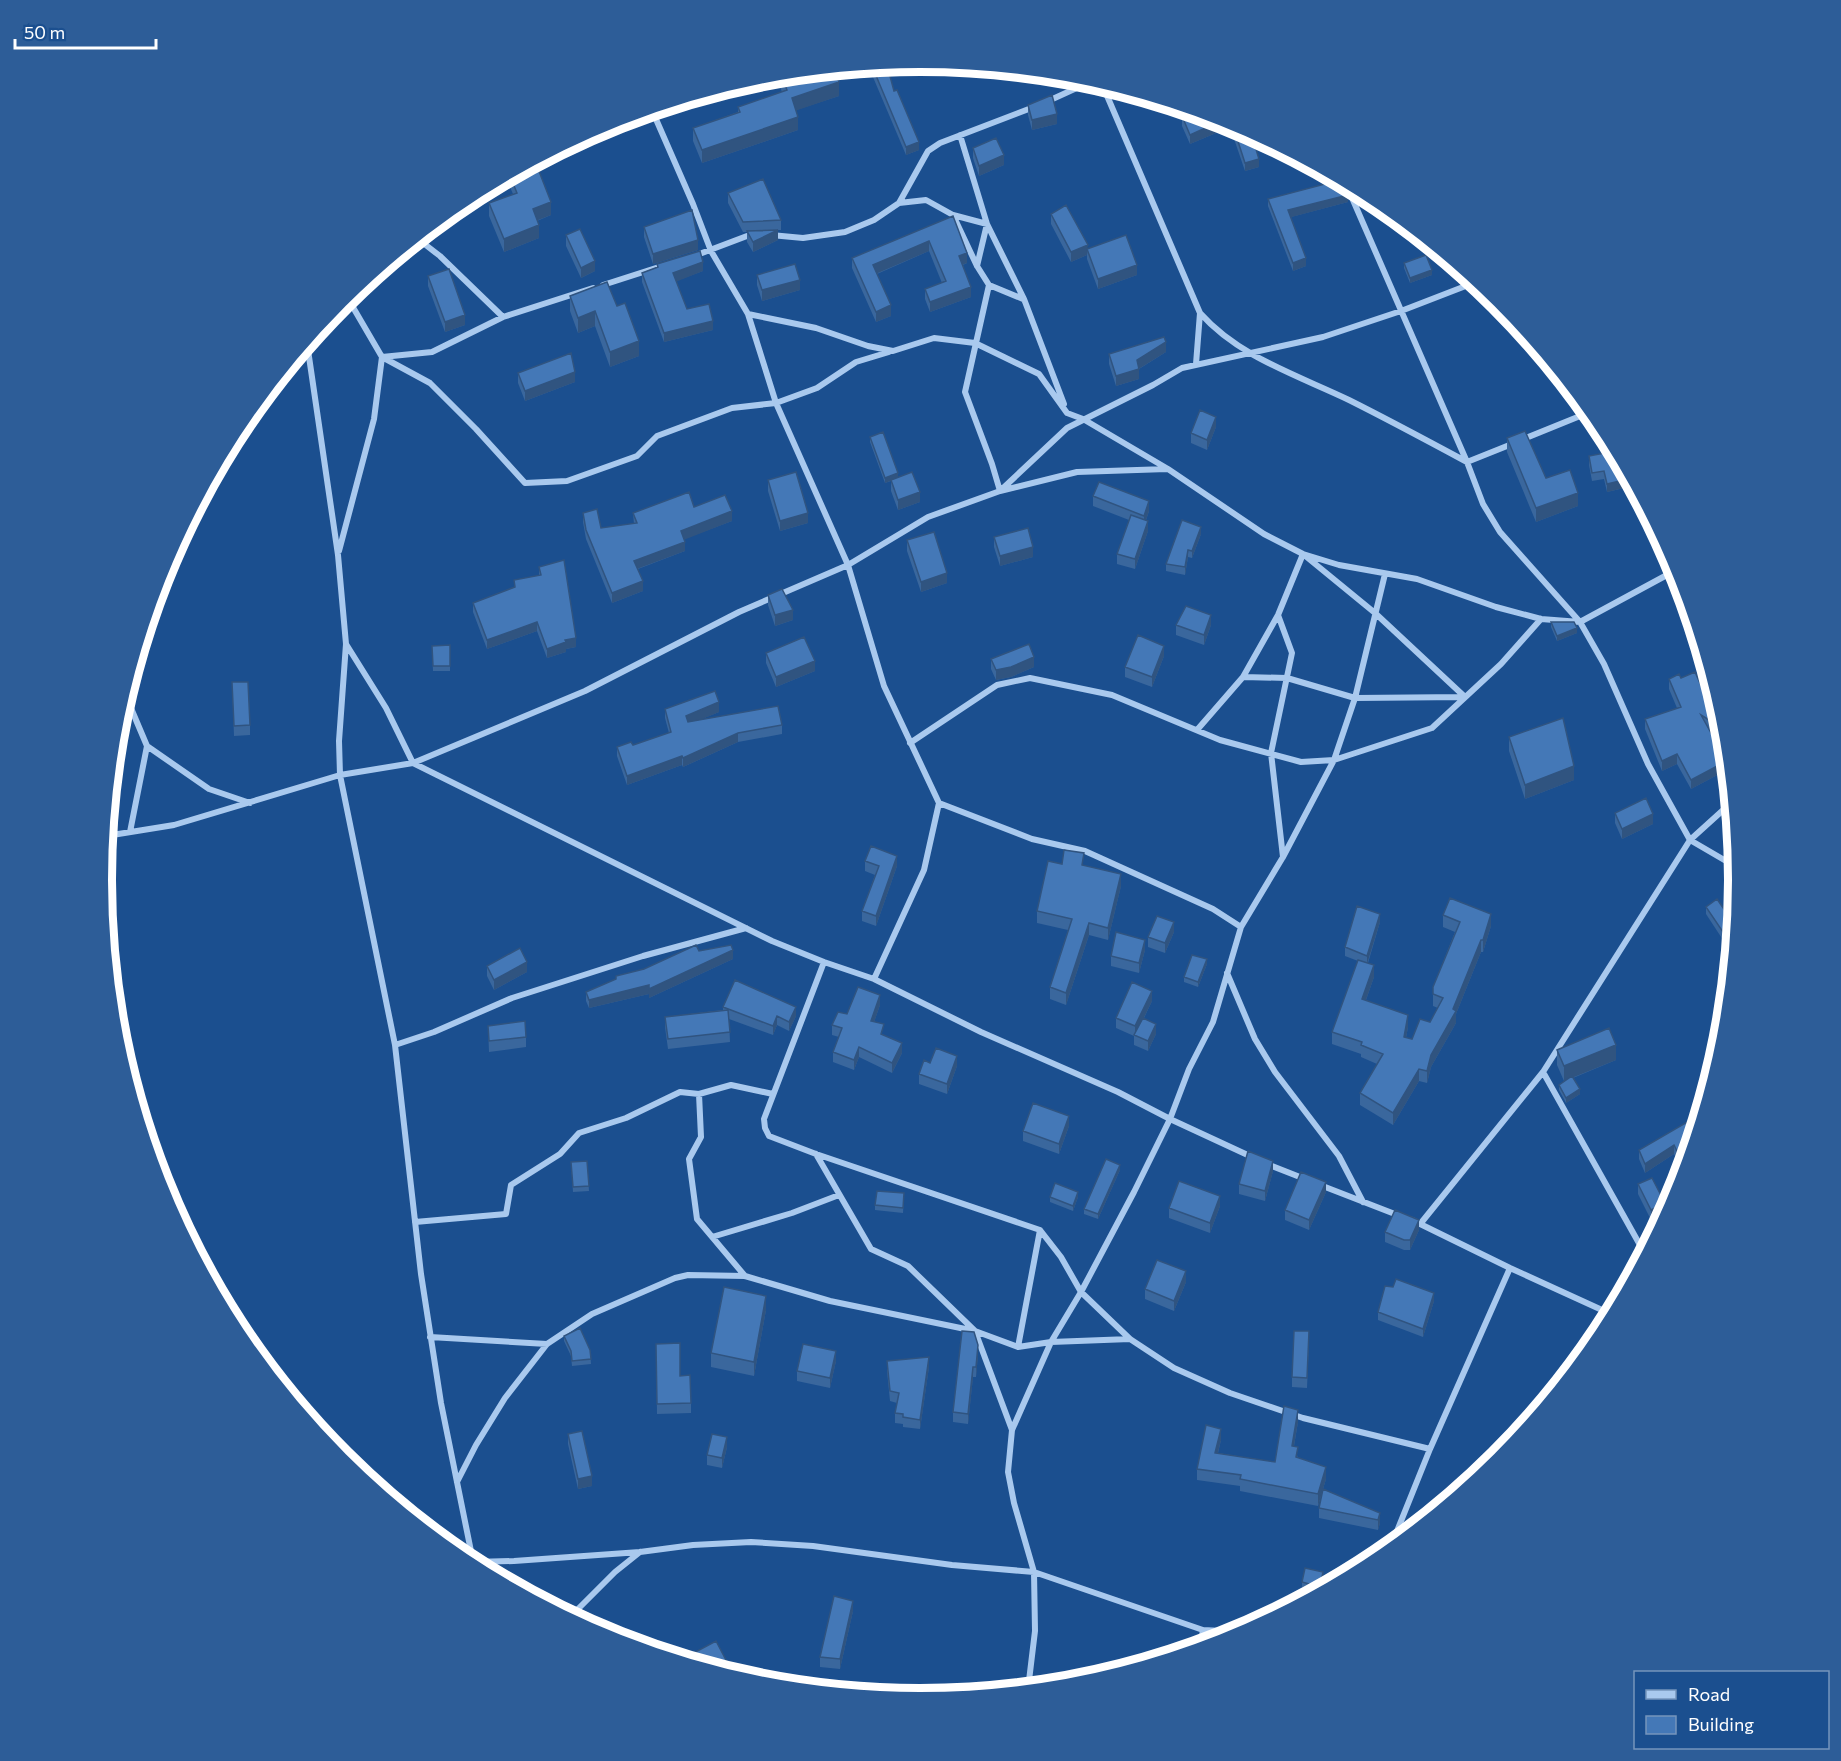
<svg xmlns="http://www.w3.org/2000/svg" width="1841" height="1761" font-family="Commissioner,sans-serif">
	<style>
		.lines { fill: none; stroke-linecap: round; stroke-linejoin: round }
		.street { stroke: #a9c9ee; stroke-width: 6 }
		.wall { fill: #3a679d }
		.shaded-wall { fill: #305480 }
		.building { fill: #4478b7; stroke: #305480; stroke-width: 1.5 }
		.rim { fill: none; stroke: #fff; stroke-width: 8 }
	</style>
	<rect width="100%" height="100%" fill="#1b4f8f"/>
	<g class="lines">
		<path class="street" d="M1102,84l98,229c39,44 97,62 149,87 40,20 79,41 118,62l45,-18
			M1046,102l46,-21
			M652,110l41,94 18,47 37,63 28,89 72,162 36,121 55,117 -15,67 -50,109
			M960,135l27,89 37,75 40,105
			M1346,184l121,278 16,42 17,28 80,90 98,-53
			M899,203l27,-3 27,15 24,51 12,19 34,14
			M953,215l34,9 -10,42
			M771,235l32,3 42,-6 29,-12 25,-17 29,-52 12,-8 94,-36
			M418,239l22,17 63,61
			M694,256l53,-20h8
			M603,285l56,-18
			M989,285l-24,107 27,72 8,27 67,-63 86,-43 29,-17 141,-31 78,-26 75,-29
			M359,287l39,-27 4,-8
			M748,314l68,14 52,18 25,5 41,-13 41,5 64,31 28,39 16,6 85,50 96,65 39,20 36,11 78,14 79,28 45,12 39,3 24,42 44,100 42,76 48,28
			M307,343l31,212 8,89 -7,97 1,34 55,270 26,229 20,129 33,163
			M382,357l50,-5 71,-35 90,-29
			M382,357l48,26 46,46 49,54 42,-2 70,-25 20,-20 75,-28 44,-5 41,-15 39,-26 33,-10
			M1196,364l4,-51
			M1521,440l69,-28
			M339,551l35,-132 8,-62 -35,-60
			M1278,615l14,38 -21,100 12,104
			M346,644l40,64 27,55 359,178 52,21 50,17 107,53 137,60 52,27 82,38
			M1243,677l44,1 68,20 109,-1
			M125,694l22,52 -17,86
			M1197,730l46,-53 35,-62 25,-61 72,59 90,84
			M910,743l87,-58 33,-7 82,17 108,45 81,22 33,-2 98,-32 69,-64 40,-45
			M147,746l62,43 41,14
			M939,803l93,36 53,12 128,58 28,18
			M106,836l68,-11 166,-50 73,-12 172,-72 154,-79 109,-47 80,-48 72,-26 77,-19 90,-3
			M824,962l-60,157 1,9 4,8 47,18 224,76 21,27 20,35 49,47 44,29 56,25 73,25 127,31
			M1227,973l28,66 20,33 64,84 24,46
			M395,1045l39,-13 78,-34 131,-42 103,-28
			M1543,1072l102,182
			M699,1094l2,43 -12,22 8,60 48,57
			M816,1154l55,95 37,17 67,65 37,99
			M1267,1164l38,15
			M1320,1185l80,31
			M1412,1220l98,48 103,47
			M415,1222l91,-8 5,-29 49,-31 19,-21 47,-15 54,-26 19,2 32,-9 42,9
			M1421,1223l122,-151 147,-232 42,-38
			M712,1237l80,-24 47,-18
			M430,1337l117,7
			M1018,1347l22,-117
			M457,1482l19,-37 29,-47 42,-54 45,-30 83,-36 13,-3 57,1 85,25 145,30 43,16 33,-5 79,-3
			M1389,1551l41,-102 80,-181
			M473,1562l41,-1 126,-9 53,-7 58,-3 62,4 139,19 82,7 169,58 40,2
			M570,1617l45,-45 25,-20
			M1200,1648l3,-18
			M1028,1689l7,-58 -1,-59 -20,-69 -6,-31 4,-42 39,-88 30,-50 53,-100 36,-73 19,-50 24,-47 28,-95 42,-70 51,-97 21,-62 30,-124"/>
	</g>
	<path class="wall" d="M887,65l7,26 25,59 -13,5 -36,-85v-4z
		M834,70l5,26 -43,14 2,20 -96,33 -9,-22v-13l45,-16v-5l44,-15 -6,-16z
		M1028,105l29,19 -25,6 -4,-15z
		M1182,116l46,6v6l-38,16 -8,-18z
		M1230,123l4,1 25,43 -14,4 -15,-44z
		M973,148l31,17 -25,11 -6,-18z
		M538,161l2,13 11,41 -14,6 2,17 -35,14 -15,-36v-13l24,-9 -7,-16z
		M728,193l53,27v10h-3v10l-25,12 -6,-10v-10h-4l-15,-29z
		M1268,199l80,3 -57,15 15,49 -13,5 -25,-65z
		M1051,214l37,35 49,26 -39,14 -11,-30v-4l-16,7 -20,-38z
		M953,216l14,47 -4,2 8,32 -41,15 -5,-13v-10l17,-6 -13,-32 -52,23 14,42 -15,6 -24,-54v-10z
		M644,227l54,23 -45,14 -9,-27z
		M566,235l29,36 -14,7 -15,-32z
		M1404,263l28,12 -22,8 -6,-15z
		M657,264l46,7 -27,10 11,28 26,21 -49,12 -22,-60v-9l15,-6z
		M757,275l43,15 -38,11 -5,-16z
		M428,276l37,49 -20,7 -17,-46z
		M570,296l47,10 22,50 -29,11 -15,-41 -17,7 -8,-22z
		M1166,352l-27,17v10l-23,7 -7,-22v-10z
		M518,373l57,9 -50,19 -7,-18z
		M1216,427l-9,23 -16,-7v-10z
		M870,437l28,40 22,25 -22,8 -7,-19v-10l-6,2 -15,-41z
		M1507,438l39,40 32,28 -42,16 -29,-70z
		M1589,456l39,31 -21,5 -3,-13 -12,2 -3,-16z
		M768,480l40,43 -28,8 -12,-40z
		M1093,496l56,15 -3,9 2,11 -13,38 -18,-5v-10l12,-34 -36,-14z
		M694,507l38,14 -48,18 1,12 -47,18 5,22 -31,12 -26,-64 -3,-17v-9l18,15 33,-4 -1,-11z
		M1201,534l-9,24 -4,-1 -3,18 -19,-4v-7z
		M994,537l39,20 -33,9 -6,-19z
		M907,540l40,43 -26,9 -14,-41z
		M539,567l37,80 -10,2v3l-19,6 -10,-27 -50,18 -14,-37v-9l41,-16v-7l25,-4z
		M768,595l25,25 -18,6 -7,-21z
		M1551,622l26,11 -20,8 -6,-14z
		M1176,625h35l-7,20 -28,-10z
		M450,645v26h-17l-1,-25z
		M766,653l49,18 -39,16 -10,-24z
		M1164,656l-12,31 -27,-10v-10z
		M991,659l43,8 -23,10 -15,3 -5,-11z
		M1681,678l38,48v10l-10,-7 14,43 -32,17 -14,-25 -15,7 -17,-42v-10l32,-11 -8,-19v-10z
		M232,682l18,43v10l-16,1z
		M665,709l54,3 -20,8 83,5v9l-44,8 -55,25 -1,-2 -55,20 -10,-29v-9l16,-2 36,-12 -4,-15z
		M1509,737l65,43 -49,19 -16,-48z
		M1615,813l38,11 -31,15 -7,-16z
		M865,861l32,5 -21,60 -14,-5v-10l13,-36 -10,-4z
		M1062,864l22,2 37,20 -13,54 -19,-5 -23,70 -16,-6v-12l18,-57 -31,-7v-12z
		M1706,907l29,18 -2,24 -6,-3 -21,-32z
		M1443,915l48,11 -8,26h-2l-25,62v9l-25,44 -4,16 -8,-2 -26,44 -33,-20v-12l17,-29 -16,-7v-3l-29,-10v-12l26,-71 -13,-5v-9l35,-25 -12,41 6,14 -8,23 42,27 -2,11 6,1 18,-17 8,-14 -5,-2v-19l22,-55 -12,-5z
		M1174,932l-9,21 -17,-6v-10z
		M1145,950l-6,23 -28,-7v-10z
		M699,951l34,8 -84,39v-4l-60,14 -3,-7v-9l30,-13v-3l28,-7z
		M1207,964l-9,23 -14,-5v-5z
		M487,966l40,6 -33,18 -7,-14z
		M1152,1001l-8,17 12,16 -8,17 -14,-6v-9l-18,-8v-10z
		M880,1005l-6,17 9,13 19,18 -10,20 -33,-16 -5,13 -21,-8v-10l6,-15 -7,-2v-10l15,-11z
		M723,1007l73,9 -7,15 -12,-6 -4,10 -44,-16 1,23 -62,7 -3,-22v-10l58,-7z
		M488,1026l38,11v10l-37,5z
		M1557,1050l59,10 -43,18 7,16 -14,9 -7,-13v-5l5,-4 -7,-16z
		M930,1063l27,3 -10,28 -28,-10v-10z
		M1695,1120l-15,46 -6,-12 -29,19 -6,-14v-9z
		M1069,1126l-10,28 -36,-13v-10z
		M587,1161l2,30 -16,1 -2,-30z
		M1120,1170l-22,49 -14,-5v-5z
		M1273,1171l-8,30 -26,-7v-10z
		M1638,1184l27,29 -14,7 -13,-26z
		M1326,1192l-17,38 -24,-10v-10z
		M904,1193l-1,20 -28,-3v-5z
		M1050,1197h28l-5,14 -23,-9z
		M1220,1206l-10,27 -41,-15v-10z
		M1419,1230l-9,20h-6l-19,-8v-10z
		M1186,1282l-12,29 -29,-12v-10z
		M1434,1301l-11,36 -45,-17v-8z
		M766,1310l-12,66 -43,-9v-14z
		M1614,1311l-12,23 -4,-9v-10z
		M564,1336l26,14 1,14 -19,2 -1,-10 -7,-15z
		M1309,1341l-2,47 -15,-1v-10z
		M656,1344l24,32 11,27v10l-34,1z
		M978,1355l-2,22h-3l-5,47 -15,-2v-10z
		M836,1361l-6,27 -33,-7v-10z
		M887,1361l42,6 -9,62 -17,-2v-3l-8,-1v-10l2,-10 -7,-2 -3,-30z
		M1298,1422l-4,24 4,12 28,21 -3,10 57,24v10l-2,7 -59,-12v-10l3,-14 -4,12 -78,-15v-5l-43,-6v-11l24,-29 -3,13 57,9z
		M568,1434l24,52 -14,3 -10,-45z
		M727,1447l-5,21 -15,-3v-10z
		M1323,1577l-4,14 -17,-4v-5z
		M853,1611l-13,58 -20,-2v-10z"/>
	<path class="shaded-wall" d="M839,82v14l-47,16v-14z
		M1057,114v10l-25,6v-10z
		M798,117v13l-96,33v-13z
		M1223,120l5,2v6l-38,16v-9z
		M919,142v8l-13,5v-8z
		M1004,155v10l-25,11v-10z
		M1259,159v8l-14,4v-8z
		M540,164v13l-3,-11z
		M1348,195v7l-60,16v-8z
		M551,202v13l-18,7v-13z
		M539,225v13l-35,14v-13z
		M778,230v10l-25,12v-10z
		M698,240v10l-45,14v-10z
		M929,241v10l-56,24v-10z
		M1088,245l-1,10 -16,7v-10z
		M967,253v10l-8,3v-10z
		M1306,258v8l-13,5v-8z
		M595,261v10l-14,7v-10z
		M703,262v9l-30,12v-10z
		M1137,265v10l-39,14v-10z
		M1432,270v5l-22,8v-5z
		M800,280v10l-38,11v-11z
		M971,287v10l-41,15v-10z
		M891,305v11l-15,6v-10z
		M595,311v15l-17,7v-15z
		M465,315v10l-20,7v-10z
		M713,321v9l-49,12v-9z
		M639,341v15l-29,11v-15z
		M1166,342v10l-29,18 2,-1v10l-23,7v-10l21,-16z
		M575,372v10l-50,19v-10z
		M1216,417v10l-9,23v-10z
		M898,473v5l-13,5v-5z
		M1628,479v8l-21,5v-8z
		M920,492v10l-22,8v-10z
		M1578,493v13l-42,16v-14z
		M1149,501v10l-5,15v-10z
		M732,511v10l-51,20v-10z
		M808,513v10l-28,8v-10z
		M1148,521v10l-13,38v-10z
		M1201,527v7l-9,24v-7z
		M685,542v9l-51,19v-9z
		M1033,547v10l-33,9v-10z
		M1188,550v7l-3,18v-8z
		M947,573v10l-26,9v-10z
		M643,581v10l-31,12v-10z
		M793,610v10l-18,6v-11z
		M1211,615v10l-7,20v-10z
		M537,622v9l-50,18v-9z
		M1577,628v5l-20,8v-5z
		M576,638v9l-10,2v3l-19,6v-9l18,-9z
		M1164,646v10l-12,31v-10z
		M1034,657v10l-23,10 -15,3v-10z
		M815,661v10l-39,16v-10z
		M719,702v10l-33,14v-10z
		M738,733v9l-55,25v-9z
		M1677,754v10l-15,7v-10z
		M682,756v9l-55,20v-9z
		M1723,763v9l-32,17v-9z
		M1574,766v14l-49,19v-14z
		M1653,814v10l-31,15v-10z
		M897,856v10l-21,60v-10z
		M1121,874v12l-13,54v-12z
		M1380,914v8l-13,42v-8z
		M1491,914v12l-8,26v-12z
		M1174,922v10l-9,21v-10z
		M1089,923v12l-23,70v-12z
		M1145,940v10l-6,23v-10z
		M1481,940v12l-25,62v9l-25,44 -4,16v-12l4,-16 22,-46z
		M733,950v9l-84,39v-9z
		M1207,959v5l-9,23v-5z
		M527,962v10l-33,18v-10z
		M1374,965v12l-12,34v-12z
		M649,985v9l-60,14v-8z
		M1152,991v10l-17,35v-10z
		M880,995v10l-9,26v-10z
		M796,1007v9l-7,15v-9z
		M1408,1015v12l-4,22v-12z
		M777,1016v9l-4,10v-9z
		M1156,1024v10l-8,17v-10z
		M902,1043v10l-10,20v-10z
		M1616,1045v15l-52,21v-15z
		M859,1047v10l-5,13v-10z
		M957,1056v10l-10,28v-10z
		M1419,1069v12l-26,44v-12z
		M1580,1089v5l-14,9v-5z
		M1069,1116v10l-10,28v-10z
		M1674,1145v9l-29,19v-9z
		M1690,1153l-3,10 -7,3v-9z
		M1273,1161v10l-8,30v-10z
		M1120,1165v5l-22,49v-5z
		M1326,1182v10l-17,38v-10z
		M1078,1192v5l-5,14v-5z
		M1220,1196v10l-10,27v-10z
		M1665,1203v10l-14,7v-10z
		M1419,1220v10l-9,20v-10z
		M1186,1271v11l-12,29v-10z
		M1434,1293v8l-11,36v-8z
		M766,1296v14l-12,66v-14z
		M978,1345v10l-2,22v-10z
		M836,1351v10l-6,27v-10z
		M929,1357v10l-9,62v-9z
		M973,1367v10l-5,47v-10z
		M1298,1410v12l-6,35v-11z
		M1221,1429v11l-6,24v-11z
		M727,1437v10l-5,21v-10z
		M1326,1467v12l-8,27v-12z
		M592,1476v10l-14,3v-10z
		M1380,1513v10l-2,7v-10z
		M853,1601v10l-13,58v-10z
		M727,1662v10l-2,1 -12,-4z"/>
	<path class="building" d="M887,65l7,26 3,-1 22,52 -13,5 -34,-81z
		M834,70l5,12 -47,16 6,19 -96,33 -9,-22 47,-16 -2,-5 49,-17 -6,-15z
		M1052,95l5,19 -25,6 -4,-15z
		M1193,111l30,9 -33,15 -8,-19z
		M1232,123l19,10 8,26 -14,4z
		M996,138l8,17 -25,11 -6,-18z
		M538,161l2,3 -3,2 14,36 -18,7 6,16 -35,14 -15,-36 28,-10 -7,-17z
		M763,179l18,41 -38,2 -15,-29z
		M1340,180l3,2 5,13 -60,15 18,48 -13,5 -25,-64z
		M1066,205l22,40 -17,7 -20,-38z
		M692,210l6,30 -45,14 -9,-27z
		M953,216l14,37 -8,3 12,31 -41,15 -5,-13 21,-8 -17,-40 -56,24 18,40 -15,7 -24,-54z
		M580,229l15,32 -14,7 -15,-33z
		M778,230l-25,12 -6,-11z
		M1126,235l11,30 -39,14 -11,-30z
		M700,251l3,11 -30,11 14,36 22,-5 4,17 -49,12 -22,-60 16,-6 -1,-3z
		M1426,255l6,15 -22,8 -6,-15z
		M795,264l5,16 -38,10 -5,-15z
		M449,269l16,46 -20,7 -17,-46z
		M607,282l10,24 8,-3 14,38 -29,11 -15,-41 -17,7 -8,-22z
		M1164,337l2,5 -29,18 2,9 -23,7 -7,-22z
		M571,353l4,19 -50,19 -7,-18z
		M1200,410l16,7 -9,23 -16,-7z
		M1525,431l21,47 24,-8 8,23 -42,15 -29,-70z
		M883,432l15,41 -13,5 -15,-41z
		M1615,451l11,21 2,7 -21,5 -3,-13 -12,2 -3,-17z
		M796,472l12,41 -28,8 -12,-41z
		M912,472l8,20 -22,8 -7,-20z
		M1099,482l50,19 -5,15 -51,-20z
		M689,492l5,15 31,-12 7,16 -51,20 4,11 -51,19 9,20 -31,12 -26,-63 -3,-17 14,-4 4,19 36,-5 -4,-10z
		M1131,515l17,6 -13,38 -18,-5z
		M1182,520l19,7 -9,24 -4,-1 -3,17 -19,-3z
		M1028,528l5,19 -33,9 -6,-19z
		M934,532l13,41 -26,9 -14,-42z
		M564,560l12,78 -11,2 1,2 -19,7 -10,-27 -50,18 -14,-37 42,-16 -1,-7 27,-5 -2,-8z
		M782,589l11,21 -18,5 -7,-20z
		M1186,606l25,9 -7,20 -28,-10z
		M1551,622h23l3,6 -20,8z
		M1138,635l26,11 -12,31 -27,-10z
		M804,637l11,24 -39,16 -10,-24z
		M1029,644l5,13 -23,10 -15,3 -5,-11z
		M450,645v21h-17l-1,-20z
		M1695,672l24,54 -18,-11 19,34 3,14 -32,17 -14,-26 -15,7 -17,-42 36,-12 -12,-28 10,-5 2,4z
		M232,682h16l2,43 -16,1z
		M715,691l4,11 -33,14 2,6 90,-16 4,19 -44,8 -55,25 -1,-2 -55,20 -10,-29 14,-5 2,3 38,-13 -6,-23z
		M1563,718l11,48 -49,19 -16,-48z
		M1646,798l7,16 -31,15 -7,-16z
		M871,846l26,10 -21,60 -14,-5 17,-45 -14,-5z
		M1064,850l20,3 -2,12 39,9 -13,54 -19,-5 -23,70 -16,-6 22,-68 -35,-8 11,-50 14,3z
		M1450,898l41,16 -8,26h-2l-28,69 3,2 -25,44 -4,16 -8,-2 -26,44 -33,-20 23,-39 -22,-9 1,-3 -30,-10 26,-72 16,5 -12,34 46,16 -4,22 8,2 8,-20 10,3 13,-24 -10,-4v-7l27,-65 -17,-7z
		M1717,899l18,26 -1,16 -7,-3 -21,-31z
		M1357,906l23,8 -13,42 -22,-9z
		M1157,916l17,6 -9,21 -17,-6z
		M1116,932l29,8 -6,23 -28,-7z
		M696,945l3,6 32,-6 2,5 -84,39v-4l-60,15 -3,-8 30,-13v-3l28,-7z
		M520,948l7,14 -33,18 -7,-14z
		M1192,955l15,4 -9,23 -14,-5z
		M735,980l61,27 -7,15 -12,-6 -4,10 -50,-19z
		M1132,982l20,9 -17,35 -19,-8z
		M858,987l22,8 -9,26 13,3 -3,10 21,9 -10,20 -33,-16 -5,13 -21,-8 9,-24 -10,-3 6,-13 9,2z
		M728,1010l2,22 -62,7 -3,-22z
		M1143,1018l13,6 -8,17 -14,-6z
		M525,1021l1,16 -37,4 -1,-15z
		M1609,1028l7,17 -52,21 -7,-16z
		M936,1048l21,8 -10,28 -28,-10 5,-14 6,3z
		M1572,1076l8,13 -14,9 -7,-13z
		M1033,1103l36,13 -10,28 -36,-13z
		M1694,1118l1,2 5,-2 -10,35 -10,4 -6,-12 -29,19 -6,-14z
		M1248,1151l25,10 -8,30 -26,-7z
		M1106,1159l14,6 -22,49 -14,-5z
		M587,1161l2,25 -16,1 -2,-25z
		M1301,1172l25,10 -17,38 -24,-10z
		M1652,1178l13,25 -14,7 -13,-26z
		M1179,1181l41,15 -10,27 -41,-15z
		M1055,1183l23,9 -5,14 -23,-9z
		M877,1191l27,2 -1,15 -28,-3z
		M1395,1210l24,10 -9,20h-6l-19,-8z
		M1157,1260l29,11 -12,30 -29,-12z
		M1396,1279l38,14 -11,36 -45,-17 7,-26 8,1z
		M724,1287l42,9 -12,66 -43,-9z
		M1608,1309l6,1v1l-9,17 -7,-13z
		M580,1328l10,22 1,9 -19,2 -1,-10 -7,-15z
		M962,1331l12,1 4,13 -2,22h-3l-5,47 -15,-2z
		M1294,1331h15l-2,47 -15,-1z
		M680,1343v33l10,-1 1,28 -34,1 -1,-60z
		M803,1344l33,7 -6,27 -33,-7z
		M929,1357l-9,63 -17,-3v-3l-8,-1 4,-20 -9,-2 -3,-30z
		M1284,1406l14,4 -6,36 6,1 -2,10 30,10 -8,27 -78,-15 1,-4 -44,-6 9,-44 15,4 -6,24 60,9z
		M582,1431l10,45 -14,3 -10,-45z
		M712,1434l15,3 -5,21 -15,-3z
		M1323,1489l57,24 -2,7 -59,-12z
		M1305,1568l18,4 -3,15 -18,-5z
		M834,1596l19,5 -13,58 -20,-2z
		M716,1641l11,21 -14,7 -24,-7 -3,-5z"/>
	<path d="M0 0H1841V1761H0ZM112 880a808 808 0 1 1 1616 0a808 808 0 1 1-1616 0Z" fill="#2d5d98" fill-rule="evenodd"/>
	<path class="rim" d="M112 880a808 808 0 1 1 1616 0a808 808 0 1 1-1616 0Z"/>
	<rect x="1634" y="1671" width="195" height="78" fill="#1b4f8f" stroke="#7695bc" stroke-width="1.5"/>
	<rect x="1646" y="1690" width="30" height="9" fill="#a9c9ee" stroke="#7695bc" stroke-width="1.5"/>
	<text x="1688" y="1701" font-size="18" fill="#ffffff">Road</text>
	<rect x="1646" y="1716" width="30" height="18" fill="#4478b7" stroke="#7695bc" stroke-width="1.5"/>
	<text x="1688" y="1731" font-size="18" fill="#ffffff">Building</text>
	<path d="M15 39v9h141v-9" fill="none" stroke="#ffffff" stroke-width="3"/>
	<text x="24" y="39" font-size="18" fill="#ffffff" stroke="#1b4f8f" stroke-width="4.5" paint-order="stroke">50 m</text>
</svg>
